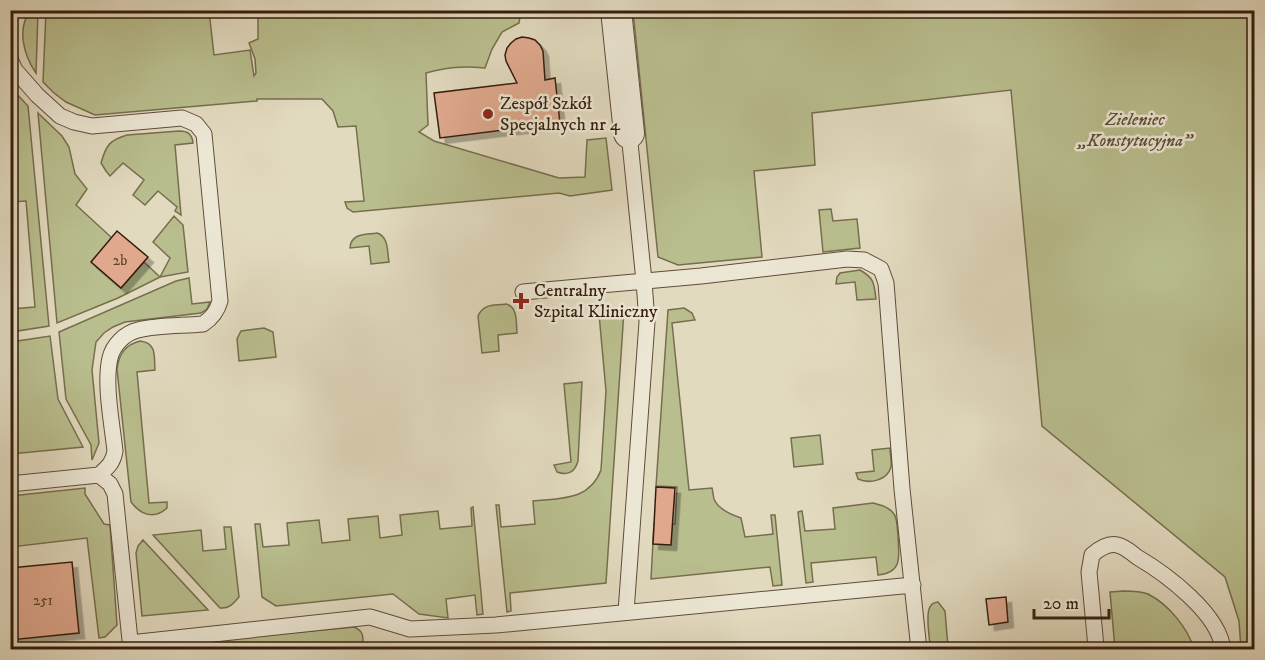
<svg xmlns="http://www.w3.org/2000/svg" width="1265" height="660" font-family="'IM FELL DW Pica',serif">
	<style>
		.green { fill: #b9be8e; stroke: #776e4e; stroke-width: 1.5 }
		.building { fill: #e0a98e; stroke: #351d0d; stroke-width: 1.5; filter: url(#shadow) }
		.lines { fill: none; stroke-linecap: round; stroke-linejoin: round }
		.lane-casing { stroke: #604c3a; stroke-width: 17 }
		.street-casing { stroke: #604c3a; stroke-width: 32 }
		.lane { stroke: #ece7d5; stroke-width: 15 }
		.street { stroke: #ece7d5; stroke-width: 30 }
		.poi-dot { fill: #8f2418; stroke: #ece7d5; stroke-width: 2 }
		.labels { text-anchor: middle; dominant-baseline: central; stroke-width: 5; stroke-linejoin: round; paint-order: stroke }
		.number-label { font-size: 15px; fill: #60402d }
		.poi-label { font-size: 18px; fill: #351d0d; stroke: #ece7d5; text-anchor: start }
		.park-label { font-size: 18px; font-style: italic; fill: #5d4d34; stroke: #ece7d5 }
	</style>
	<defs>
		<filter id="shadow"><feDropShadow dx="5.5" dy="5.5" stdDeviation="0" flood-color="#0004"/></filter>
	</defs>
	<rect width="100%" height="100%" fill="#e2dabf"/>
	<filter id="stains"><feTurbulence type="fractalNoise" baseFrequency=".00333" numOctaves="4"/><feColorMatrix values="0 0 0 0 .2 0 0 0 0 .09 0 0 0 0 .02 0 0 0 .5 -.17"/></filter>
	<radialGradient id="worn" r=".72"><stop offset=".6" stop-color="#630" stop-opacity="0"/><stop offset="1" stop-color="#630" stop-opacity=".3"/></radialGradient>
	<path class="green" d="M31,10l7,1 -2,62c-12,-17 -20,-45 -5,-63z
		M307,11l12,2 22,-3 180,1 -2,12 -17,9 -10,17 -7,19c-22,-2 -38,-1 -59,5l2,52 -9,7 15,9 125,37 26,-1 2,-37 19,-2 6,52 -42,6 -11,-3 -206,19 -6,-4 -2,-6 19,-1 -8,-75 -18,1 -5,-16 -11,-12h-65v2l-162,14 -29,-13 -12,-9 -11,-11 3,-71h163l5,44 36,-5 4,26 2,-3 -1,-14 -6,-16 9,-4v-20l-2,-8z
		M633,11h621v638h-13l-2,-28 -14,-44 -183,-151 -31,-336 -199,23 3,52 -61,6 8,86 -84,8 -20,-8z
		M13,90l15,16 21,220 -38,6v-23l24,-2 -9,-106 -15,1 -1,-107z
		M38,113l24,23 7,11 6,27 12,15 -11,16 36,33 -20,25 29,25 23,-26 16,15 10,-19 -17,-16 21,-26 9,9 5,47 -28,5 -42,21 -61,25z
		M179,131c9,0 13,3 14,12l-18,2 6,70 -6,-4 2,-4 -19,-16 -13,14 -12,-10 11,-15 -21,-17 -13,13 -4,-5 -5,-8c5,-18 9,-23 26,-28z
		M831,209l2,12 24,-2 3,29 -37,4 -4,-42z
		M377,233c12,4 10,18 12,29l-18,2 -2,-18 -19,2c1,-15 15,-13 27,-15z
		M860,270c14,8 14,13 16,29l-19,1 -2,-18 -19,2 1,-7 3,-4z
		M189,278l3,26 18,-2 -3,7 -6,4 -76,9 -12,5 -9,6 -8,9 -4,28 7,73 -7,17 -1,-15 -25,-46 -7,-67 117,-51z
		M506,304c12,3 10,18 11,29l-19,2 1,16 -17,2 -4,-37c6,-13 16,-10 28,-12z
		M684,308l8,5 3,7 -23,3 17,167 23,-2c1,4 1,7 2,11 4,10 18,16 27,19l4,19 28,-3 -2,-19h4l7,70 -9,1 -3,-19 -119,12 3,-56 21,1 2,-37 -21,-1 12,-176z
		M624,310l-18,273 -96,10 1,18 -4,1 -11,-107h3l2,22 34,-3 -2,-23c28,-3 56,0 68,-31l5,-79 -7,-77z
		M264,328l9,4 3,25 -37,4 -2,-22 4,-8z
		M50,336l8,63 25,48 -72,7v-112z
		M140,341c17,2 14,15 15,29l-18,2 12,131 18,-1v6c-13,12 -26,7 -36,-6l-14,-133c2,-15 8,-24 23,-28z
		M582,382l-4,79c-3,11 -10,15 -21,11l-3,-7 17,-3 -7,-78z
		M820,435l3,29 -29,3 -3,-29z
		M890,448c0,6 2,13 1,19 -4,14 -22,17 -33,12l-2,-6 18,-2 -2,-21z
		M85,488v6l19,30 6,1 7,100 -12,12 -6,1 -12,-100 -76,9v-51z
		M873,503c8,2 16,4 21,11 4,6 3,15 4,22 1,20 5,37 -20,39l-2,-18 -65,6 2,19 -7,1 -8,-71 4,-1 3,20 30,-2 -2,-21z
		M473,507l10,107 -6,1 -2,-20 -29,4 2,19 -29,-4 -26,-20 -117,12 -14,-9 -7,-73h5l3,23 26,-2 -2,-22 32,-3 3,23 28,-3 -2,-21 30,-3 2,22 22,-3 -2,-20 38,-4 2,18 32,-3 -1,-18z
		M224,527h7l8,70c-6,7 -10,12 -19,11l-67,-73 48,-5 2,21 23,-2z
		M143,540l65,70 -66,6 -6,-63 2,-7z
		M1124,591c8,0 16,0 24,3 20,10 40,34 46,55h-79l-5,-57z
		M938,602l7,9 3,36 -2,2h-14l-2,-2c0,-8 -5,-33 0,-40 2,-4 4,-4 8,-5z
		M354,627c7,3 9,6 9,14l-7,6 -54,2 -1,-6 -61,7 -70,-1 -1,-5z"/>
	<path class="building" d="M522,37l7,1 6,2 5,5 3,6 2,29 10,-2 5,45 -120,15 -6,-45 83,-10 -11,-22 -1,-6 2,-7 4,-5 5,-4z
		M117,231l31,26 -27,31 -30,-26z
		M656,487l19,1 -4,57 -18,-1z
		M72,562l7,71 -69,7v-72z
		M1006,597l2,25 -19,3 -3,-26z"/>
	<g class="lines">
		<g class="lane-casing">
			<path id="lane" d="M10,59l5,11 22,25 23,21 14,6 18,4 90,-8 14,6 8,10 16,167c-3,11 -8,17 -17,23 -21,2 -44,1 -65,6 -13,3 -25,15 -28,28 -6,26 2,65 5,93 -2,12 -7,16 -16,24
				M523,292l178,-16 146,-17 17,1 17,9 5,14 16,206 17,161
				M10,484l89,-9 11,9 5,10 16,156
				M626,612l21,-290 -3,-41 -15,-148
				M130,643l240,-26 40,12 86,-4 417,-40
				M1096,647l-7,-75 3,-17c7,-6 16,-12 25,-10 7,1 15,8 20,12 29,17 83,57 86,93"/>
		</g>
		<g class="street-casing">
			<path id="street" d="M616,10l13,123"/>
		</g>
		<use href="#lane" class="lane"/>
		<use href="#street" class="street"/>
	</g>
	<g class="poi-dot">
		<circle cx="488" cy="114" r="6"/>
		<path d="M518 292h6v6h6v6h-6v6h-6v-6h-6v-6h6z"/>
	</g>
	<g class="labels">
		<g class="number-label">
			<text x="120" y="260">2b</text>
			<text x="43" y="600">251</text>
		</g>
		<g class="poi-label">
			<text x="500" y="104">Zespół Szkół<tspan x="500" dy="21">Specjalnych nr 4</tspan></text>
			<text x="534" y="291">Centralny<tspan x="534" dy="21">Szpital Kliniczny</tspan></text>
		</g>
		<g class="park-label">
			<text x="1135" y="120">Zieleniec<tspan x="1135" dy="21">„Konstytucyjna”</tspan></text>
		</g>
	</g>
	<rect width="1265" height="660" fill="none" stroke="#e2dabf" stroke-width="36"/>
	<rect x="12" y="12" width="1241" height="636" fill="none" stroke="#351d0d" stroke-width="3"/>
	<rect x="18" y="18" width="1229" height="624" fill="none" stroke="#351d0d" stroke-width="1.5"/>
	<path d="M1034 609v9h75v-9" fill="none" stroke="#351d0d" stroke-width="3"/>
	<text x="1043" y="609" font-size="18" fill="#351d0d" stroke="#ece7d5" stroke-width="4.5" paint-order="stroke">20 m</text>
	<rect width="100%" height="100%" filter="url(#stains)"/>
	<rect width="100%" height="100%" fill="url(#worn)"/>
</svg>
